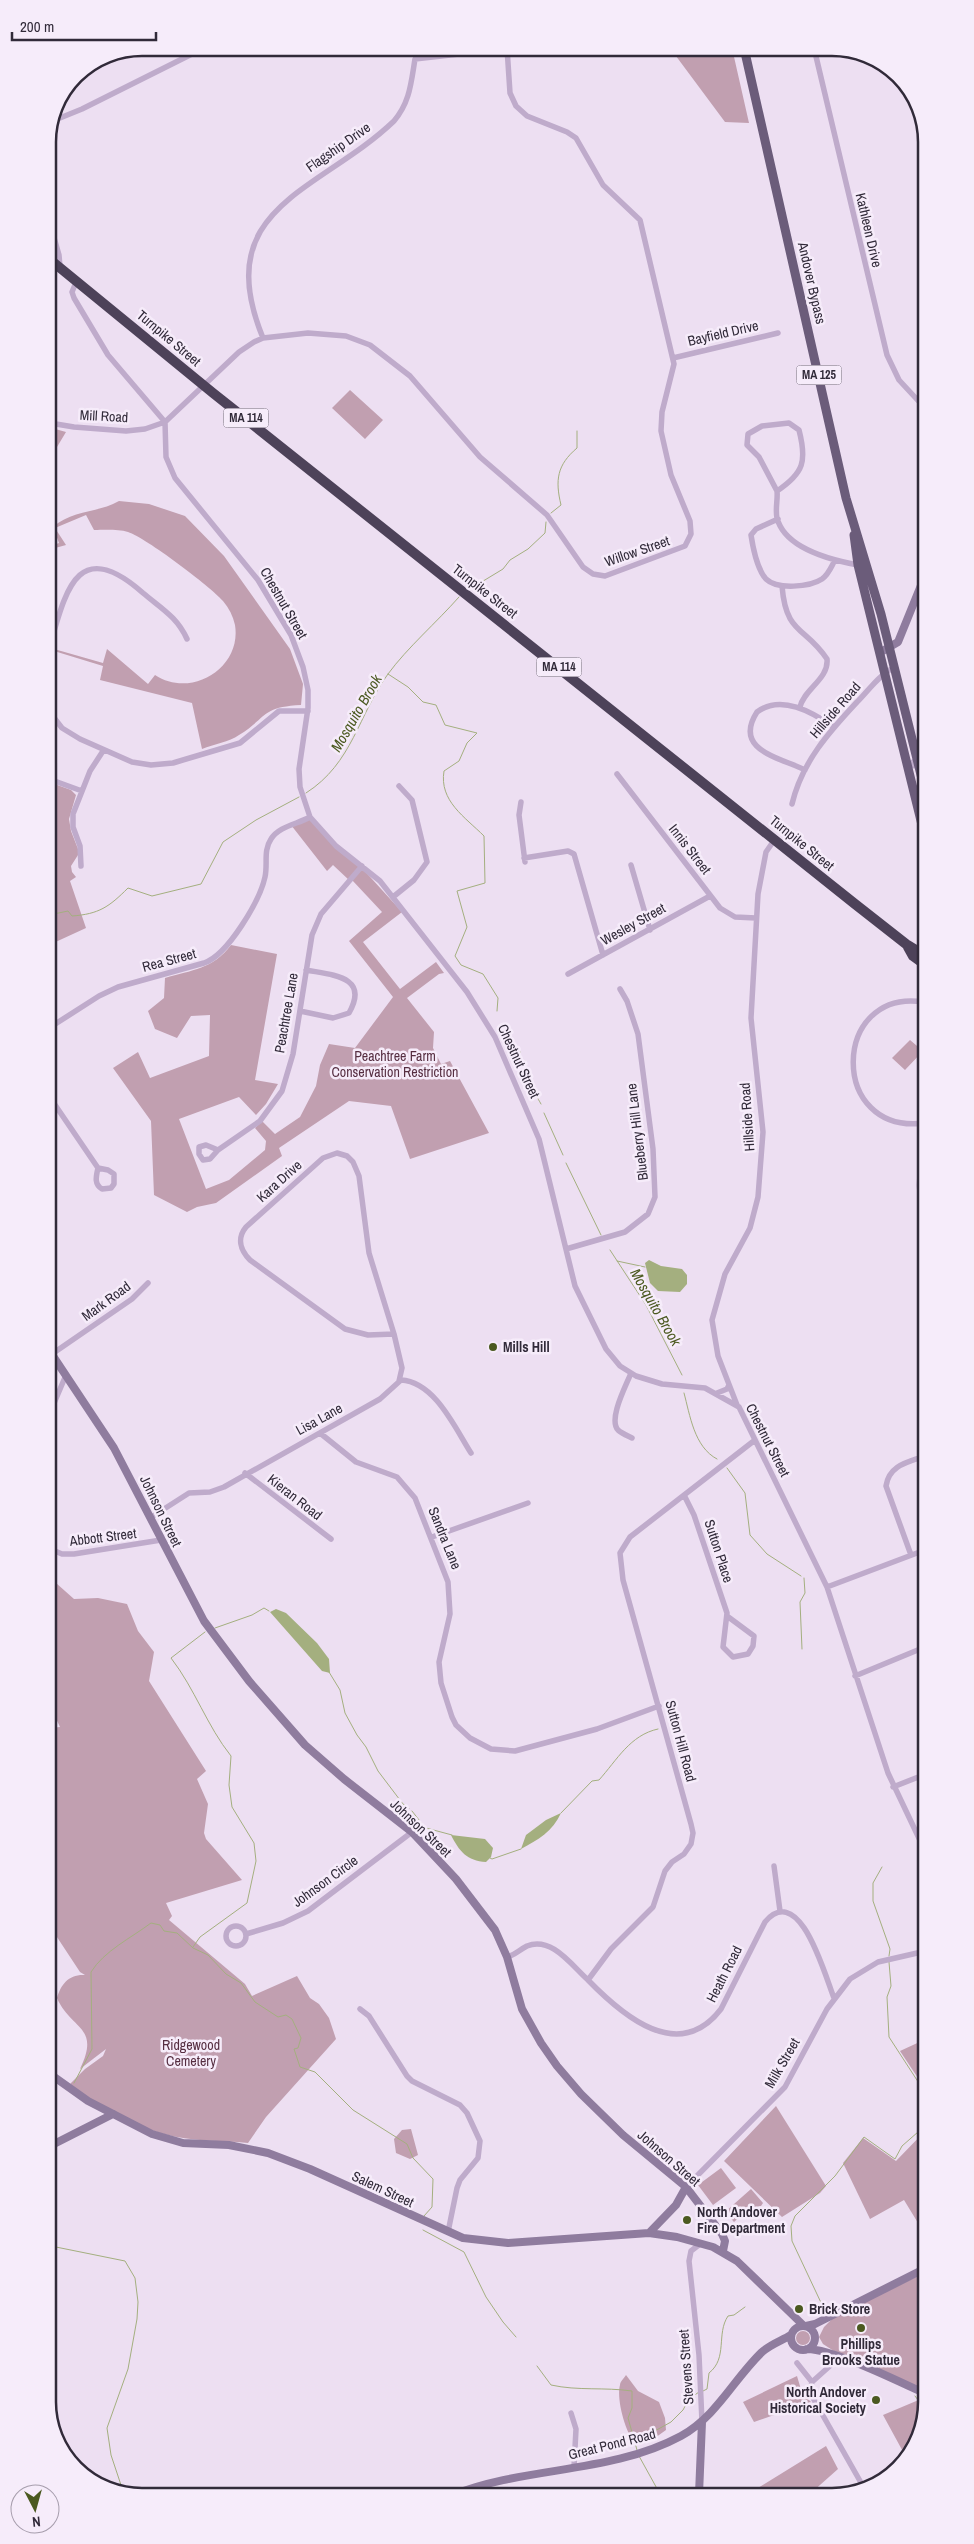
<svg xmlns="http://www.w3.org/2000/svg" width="974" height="2544" font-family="'Archivo Narrow',sans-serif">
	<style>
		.green { fill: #c19fb0 }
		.water { fill: #a4af7f }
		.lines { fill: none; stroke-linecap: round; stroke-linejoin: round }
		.stream { stroke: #a4af7f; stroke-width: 1 }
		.street { stroke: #bfabcb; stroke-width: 5.5 }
		.secondary { stroke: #8f7c9e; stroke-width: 8 }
		.primary { stroke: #6b5c7a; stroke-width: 9 }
		.highway { stroke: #4d4259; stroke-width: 10 }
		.poi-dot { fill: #4b5920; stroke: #f6ecfa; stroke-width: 2 }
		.labels { text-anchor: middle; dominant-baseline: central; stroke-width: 5; stroke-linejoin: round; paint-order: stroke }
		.shield { fill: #f6ecfa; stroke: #6c6473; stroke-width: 1 }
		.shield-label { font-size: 12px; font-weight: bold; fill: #312a39 }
		.street-label { font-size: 14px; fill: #312a39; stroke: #f6ecfa }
		.park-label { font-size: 14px; fill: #562e41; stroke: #f6ecfa }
		.poi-label { font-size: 14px; font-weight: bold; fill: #312a39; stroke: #f6ecfa; text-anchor: start }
		.water-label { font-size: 15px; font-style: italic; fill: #4b5920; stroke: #f6ecfa }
		.rim { fill: none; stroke: #312a39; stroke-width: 2.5 }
	</style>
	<rect width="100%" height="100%" fill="#eddff2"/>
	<path class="green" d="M670,48h62l17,75 -24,-1z
		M350,390l33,30 -18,19 -33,-31z
		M48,427l18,5 -18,30z
		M119,501l30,3 36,12 39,40 66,93 13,35 -2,21c-40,2 -33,12 -62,30 -10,7 -25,9 -37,14l-10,-46 -92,-23 3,-14 -49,-15v-2l49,14 4,-14 41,35 7,-9c36,24 87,-7 80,-50 -2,-9 -6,-17 -12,-24 -13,-15 -77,-63 -95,-69 -10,-3 -24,-2 -34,-2l-8,-15 -31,13 11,17 -18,5v-3l11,-4 -6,-16c19,-17 45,-14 66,-26z
		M49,782l22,8 5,5 -7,24 2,12 7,18v6l-7,11 1,6 4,5 -6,4 16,47 -37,17z
		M310,817l10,13 42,36 -12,15 -17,-16 -6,6 -36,-46z
		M362,868l40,44 -39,30 37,47 36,-27 8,11 -5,1 -32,24 27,34 -1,16 8,16 9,-3 39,72 -79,26 -19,-53 -42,-5 -70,47 3,8 -66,47 -19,4 -10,5 -33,-17 -3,-74 -38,-53 25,-16 12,26 59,-22 1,-41 -19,1 -14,22 -22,-9 -7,-18 16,-13 1,-20c27,-8 48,-9 66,-33l46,9 -22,126 23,4 -12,20 -10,11 -17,-18 -60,22 27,70 23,-9 36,-30 1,-9 -11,-13 7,-7 13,13 25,-17 16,-31 4,-21 9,-21 26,4 38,-51 -44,-56 33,-29 -30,-32z
		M910,1040l13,11 -18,19 -13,-12z
		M56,1583l18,16 24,-1 29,6 11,27 16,21 -5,29 57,90 -9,8 11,25 -4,29 2,6 36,41 -76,23 6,13 -3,4 76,64 7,12 45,-20 13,22 9,6 10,14 7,21 -70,78 -18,26c-28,-3 -57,-1 -84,-9 -32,-8 -67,-32 -96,-48l17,-17 18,-13 3,-7 -26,20c21,-43 -9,-39 -23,-71 4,-14 12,-24 28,-23l-5,-3 -27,-41 -3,1v-204l10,-1 -10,-21v-119z
		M926,2039v51l-26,-39z
		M776,2106l50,80 -6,7 -38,24 -58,-56z
		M411,2129l7,26 -8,4 -14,-6 -2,-14 8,-9z
		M926,2130v64l-4,3 4,5v34l-22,-36 -34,19 -27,-56 20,-25 33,23z
		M721,2168l15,20 -23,17 -15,-20z
		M751,2189l12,14 -2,3 -12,2 -15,14 -9,-10z
		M926,2272v119l-89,-38 -14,-9 -4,-7 5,-10 10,-10z
		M796 2338a7 7 0 1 1 14 0a7 7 0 1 1-14 0Z
		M626,2375l12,16 21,11 6,16 1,12 -14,10 -15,5c-11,-9 -21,-46 -17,-60 0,-3 4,-7 6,-10z
		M797,2376l5,17 9,9 -57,20 -11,-20z
		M921,2399l5,3 -19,57 -24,-44z
		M826,2446l12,23 -27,24 -63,1z"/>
	<path class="water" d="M649,1260l12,6 21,3 5,6v9l-7,8 -22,-1 -8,-8 -5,-20z
		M276,1609l10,4 31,30 12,16 1,14 -8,-2 -52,-59z
		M561,1813c-8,18 -23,27 -40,36l5,-14 20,-15z
		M451,1835l34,4 8,9 -2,9 -5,5c-19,-1 -27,-11 -35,-27z"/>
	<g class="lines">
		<path class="stream" d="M551,513l10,-8c-6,-25 -4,-40 16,-57v-17
			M470,589l33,-20 7,-9 18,-11 17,-16 1,-11
			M388,674l20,13 15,15 13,3 9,20 32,8 -10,10 -8,18 -15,10c-5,30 21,46 40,65l1,47 -28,8 10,36 -12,29 6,9 22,9 15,24 -1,13
			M306,793c47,-30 52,-78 82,-119 19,-26 49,-52 71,-77
			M49,915l19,-4 4,5c27,-2 37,-9 56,-28l24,8 49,-12 22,-42 33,-22 43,-23
			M504,1026l16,26
			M525,1061c-4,15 9,30 16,43
			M544,1113l19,42
			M566,1163l35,72
			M610,1250l36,55 36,70
			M617,1261l28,6
			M684,1393c6,22 10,54 33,66
			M727,1468l18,25 5,42 17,19 34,22
			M215,1628l37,-13 12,-7 5,3
			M802,1649l-2,-47 5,-9 -1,-15
			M329,1672l11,18 5,23 12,22 9,12 12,24 25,33 6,4
			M412,1811l11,14
			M561,1813l31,-32 7,-1c18,-20 31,-45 59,-51
			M426,1828l26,7
			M490,1858l2,1 29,-10
			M882,1867l-9,16v18l17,48 -1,7
			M193,1947l7,-10 47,-34 9,-42 -2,-18 -22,-36 -3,-22 2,-29c-24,-30 -36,-67 -60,-98l34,-26
			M889,1962l2,24 -4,11 2,40 37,57
			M74,2083l18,-34 -1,-77c13,-21 40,-34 60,-49l9,2 4,6 13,2 16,15 15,7 18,19 15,9 14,19 23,15 8,-2 6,4 9,19 -3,10 -4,1 6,18 15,5 38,38 54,34 6,14 20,21 -1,28 -8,9
			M423,2230l41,22 22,45 17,25 13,15
			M51,2246l74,15 10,17 3,24 -1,17 -9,50 -21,59 4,27 12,36
			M824,2309l-32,-68 -1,-15 4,-10 40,-40 29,-39 31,22 7,-13 24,-21
			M537,2366l14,19c27,6 53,2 81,6v17l-4,10 9,32
			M703,2391l4,-2 2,-16c19,-15 7,-39 19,-57l6,-1 11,-8
			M915,2396l9,12
			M633,2440l14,-1 6,-7 18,-10 12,-12 6,-11 10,-7
			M639,2456l21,38"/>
		<path class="street" d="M814,48l73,307 12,25 25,27
			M55,120l27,-11 122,-61
			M48,217l11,38 1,12
			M77,280l-5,12 2,6 34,57 57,67 1,35 9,21 83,102 33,55 12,32 5,23v18l-9,61 1,18 10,30 26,29 44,35 87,111 28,45 44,102 36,147 31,63 14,17 16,10 26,8 43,4 34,19 88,180 61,186 38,80
			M263,338c-54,-132 57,-146 131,-217 16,-19 17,-38 21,-62l96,-11
			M673,358l105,-25
			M48,420l8,4 18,3 52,4 19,-2 20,-7 74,-70 15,-10 9,-4 45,-5 38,3 24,9 40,31 70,81 67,58 36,52 10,7 12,2 80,-30 6,-12 -1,-13 -19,-46 -10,-44 1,-19 12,-48 -34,-144 -37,-35 -27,-47 -9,-6 -40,-16 -11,-10 -6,-13 -3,-45
			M789,423l10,7c8,31 5,43 -22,61l-18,-34 -12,-12 1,-11 14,-8z
			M777,491c1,8 -2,18 0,27 8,31 54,42 81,47
			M778,519l-22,10 -5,6c2,13 6,34 15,44 11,11 44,8 56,0 7,-5 9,-12 13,-19
			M782,586c4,49 23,40 45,73 2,20 -23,30 -27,48
			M48,652c17,-57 27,-119 95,-59 19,16 34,24 44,46
			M48,710l14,18 18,11 52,23 19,3 22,-2 67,-20 39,-32h29
			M924,757l-7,2 -9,7 16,-1
			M805,770c-23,-12 -73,-19 -48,-58 24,-18 55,0 77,15
			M617,774l103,134 15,9 21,1
			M49,779l33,12
			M521,802l-2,13 6,47
			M792,804c10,-42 37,-72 65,-102 12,-12 22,-27 36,-34
			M524,858l44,-7 6,3 29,101
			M631,865l19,65
			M81,866l-1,-20 -7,-19v-13l17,-43 13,-20
			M393,897l21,-17 13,-18 -15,-62 -13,-14
			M568,974l142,-78
			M924,1002c-93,-15 -96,134 1,121
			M300,1011l33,7 16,-5c21,-37 -17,-38 -43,-43
			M49,1028l50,-32 19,-9 86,-24c24,-8 56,-63 61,-86 3,-13 -2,-26 6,-38 8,-13 27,-15 39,-22
			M49,1096l49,72c-2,9 -4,16 4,21l9,-1 3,-4v-10l-6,-4 -10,-2
			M218,1150l-12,-5 -7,2v7l4,6 7,-1 8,-9 42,-29 22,-30 11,-37 19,-119 9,-21 41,-48
			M925,1165c-9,15 -6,28 0,43
			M566,1249l59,-17 23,-18 7,-17 -2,-48 -15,-115 -11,-33 -7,-12
			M394,1334l-25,-81 -10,-77 -6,-14 -6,-6 -10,-3 -14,5 -77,69c-9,11 -6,23 4,33l95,69 23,6 26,-1 8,34 -3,13
			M52,1354l80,-55 16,-16
			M631,1373c-5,13 -23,46 -13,57 3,3 10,6 14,8
			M717,1393l10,-4 2,-4
			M737,1405l-19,-49 -6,-36 13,-46 25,-46 8,-31 5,-65 -12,-114 7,-124 8,-42 9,-13
			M49,1415l17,-40
			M320,1433l36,29 41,15 18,21 33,84 2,32 -11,48 2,21 11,34 4,8 14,13 21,11 24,2 82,-22 62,-23
			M245,1473l86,66
			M684,1495l10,20 33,98 -4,34 10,10 15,-3 5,-8 1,-10 -27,-20
			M150,1518l39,-25 21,-1 14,-5 156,-88 21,-19c34,2 54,48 70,73
			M432,1537l96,-34
			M50,1549l12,5h12l87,-14
			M911,1555l-25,-69c3,-21 22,-24 39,-30
			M827,1587l98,-37
			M855,1676l70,-29
			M893,1787l33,-13
			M774,1866l6,45
			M226 1936a10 10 0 1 1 20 0a10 10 0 1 1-20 0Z
			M246,1934l37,-11 25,-12 104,-79
			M507,1957c8,-2 12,-7 20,-11 25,-10 45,20 61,34l23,-31 42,-42 12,-36 7,-9 12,-8 7,-10 2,-11 -2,-9 -68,-244 -3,-27 10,-16 125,-97
			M588,1980c35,36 91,84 133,29l44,-87c35,-41 60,54 69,76
			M360,2009l9,7 38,60 5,5 48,24 7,8 13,28 -2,17 -18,22 -3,8 -9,44
			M686,2187l99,-100 42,-78 23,-30 28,-17 48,-11
			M700,2244l-9,7 -2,10 10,94 3,67
			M797,2363l15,19 -2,9 3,7 51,90
			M812,2382l20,-18 4,-8
			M571,2413l5,16 -2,38"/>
		<path class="secondary" d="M881,652l17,-10 26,-64
			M49,1350l65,98 90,173 45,60 56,64 39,34 68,53 44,47 39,51 12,27 15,52 19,34 16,23 24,28 42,41 63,52 36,47 3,7 -2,10
			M50,2074l38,27 64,33 31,9 46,2 39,8 42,16 153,69 45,5 141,-10 28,4 36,10 24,14 66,64
			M50,2146l63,-32
			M649,2233l27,-28 10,-18
			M791 2338a12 12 0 1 1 24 0a12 12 0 1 1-24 0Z
			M806,2326l9,-2 111,-56
			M807,2349c26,0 93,33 119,45
			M699,2494l3,-72
			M453,2495c72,-29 158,-21 228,-59 36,-20 52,-56 81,-84 9,-8 19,-11 29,-17"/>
		<path class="primary" d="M744,48l102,450 35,116 43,173
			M854,535l4,30 66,268"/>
		<path class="highway" d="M48,258l165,135 642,511 51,40 18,11
			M908,947l5,9 11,8"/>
	</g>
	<g class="poi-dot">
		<circle cx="493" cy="1347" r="5"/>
		<circle cx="687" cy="2220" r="5"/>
		<circle cx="799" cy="2309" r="5"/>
		<circle cx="861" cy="2328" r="5"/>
		<circle cx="876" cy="2400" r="5"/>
	</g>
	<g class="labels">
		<g class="shield">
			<rect x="796.5" y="365.5" width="45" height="19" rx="4"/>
			<rect x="223.5" y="408.5" width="45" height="19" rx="4"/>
			<rect x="536.5" y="657.5" width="45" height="19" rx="4"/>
		</g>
		<g class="shield-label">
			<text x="819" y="375">MA 125</text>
			<text x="246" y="418">MA 114</text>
			<text x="559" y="667">MA 114</text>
		</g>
		<g class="street-label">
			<text transform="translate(338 147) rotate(-35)">Flagship Drive</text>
			<text transform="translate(869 230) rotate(77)">Kathleen Drive</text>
			<text transform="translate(812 283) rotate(77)">Andover Bypass</text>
			<text transform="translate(723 333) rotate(-13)">Bayfield Drive</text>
			<text transform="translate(169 338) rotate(40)">Turnpike Street</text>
			<text transform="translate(104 416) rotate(3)">Mill Road</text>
			<text transform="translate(637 551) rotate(-19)">Willow Street</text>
			<text transform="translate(485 591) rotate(38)">Turnpike Street</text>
			<text transform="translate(284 603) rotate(60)">Chestnut Street</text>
			<text transform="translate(835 710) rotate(-49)">Hillside Road</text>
			<text transform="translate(802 843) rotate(39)">Turnpike Street</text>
			<text transform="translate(690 849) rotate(52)">Innis Street</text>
			<text transform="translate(633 924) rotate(-29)">Wesley Street</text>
			<text transform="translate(169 960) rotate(-15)">Rea Street</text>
			<text transform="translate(286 1013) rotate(-80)">Peachtree Lane</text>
			<text transform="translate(519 1061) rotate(65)">Chestnut Street</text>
			<text transform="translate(747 1117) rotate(-94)">Hillside Road</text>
			<text transform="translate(637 1132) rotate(-97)">Blueberry Hill Lane</text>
			<text transform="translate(279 1181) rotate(-42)">Kara Drive</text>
			<text transform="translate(106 1301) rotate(-36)">Mark Road</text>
			<text transform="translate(319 1419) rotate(-29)">Lisa Lane</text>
			<text transform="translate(768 1440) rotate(63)">Chestnut Street</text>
			<text transform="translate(295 1497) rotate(38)">Kieran Road</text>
			<text transform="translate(161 1511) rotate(64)">Johnson Street</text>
			<text transform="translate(103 1537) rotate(-7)">Abbott Street</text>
			<text transform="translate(445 1538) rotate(68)">Sandra Lane</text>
			<text transform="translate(719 1551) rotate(72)">Sutton Place</text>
			<text transform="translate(681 1741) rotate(75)">Sutton Hill Road</text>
			<text transform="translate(421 1828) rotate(43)">Johnson Street</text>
			<text transform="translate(325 1881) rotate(-36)">Johnson Circle</text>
			<text transform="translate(724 1974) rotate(-63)">Heath Road</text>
			<text transform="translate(782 2063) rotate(-60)">Milk Street</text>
			<text transform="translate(669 2158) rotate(41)">Johnson Street</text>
			<text transform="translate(383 2189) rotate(25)">Salem Street</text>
			<text transform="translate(686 2367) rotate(-94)">Stevens Street</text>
			<text transform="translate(612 2444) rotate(-14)">Great Pond Road</text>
		</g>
		<g class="park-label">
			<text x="395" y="1056">Peachtree Farm<tspan x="395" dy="16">Conservation Restriction</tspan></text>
			<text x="191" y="2045">Ridgewood<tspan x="191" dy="16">Cemetery</tspan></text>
		</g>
		<g class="poi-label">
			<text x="503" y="1347">Mills Hill</text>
			<text x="697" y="2212">North Andover<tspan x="697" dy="16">Fire Department</tspan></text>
			<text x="809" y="2309">Brick Store</text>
			<text x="861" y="2344" text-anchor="middle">Phillips<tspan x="861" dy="16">Brooks Statue</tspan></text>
			<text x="866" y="2392" text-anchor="end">North Andover<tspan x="866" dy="16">Historical Society</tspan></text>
		</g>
		<g class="water-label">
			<text transform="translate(356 713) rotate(-60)">Mosquito Brook</text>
			<text transform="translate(656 1307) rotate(60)">Mosquito Brook</text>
		</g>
	</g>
	<path d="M0 0H974V2544H0ZM142 56H832A86 86 0 0 1 918 142V2402A86 86 0 0 1 832 2488H142A86 86 0 0 1 56 2402V142A86 86 0 0 1 142 56Z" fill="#f6ecfa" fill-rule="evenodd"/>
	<path class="rim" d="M142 56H832A86 86 0 0 1 918 142V2402A86 86 0 0 1 832 2488H142A86 86 0 0 1 56 2402V142A86 86 0 0 1 142 56Z"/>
	<g transform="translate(35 2509) rotate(174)"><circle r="24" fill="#f6ecfa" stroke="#a79ead"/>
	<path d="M0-4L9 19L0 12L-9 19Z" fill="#4b5920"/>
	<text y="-8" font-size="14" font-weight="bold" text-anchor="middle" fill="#312a39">N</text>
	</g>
	<path d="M12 32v8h144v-8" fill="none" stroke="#312a39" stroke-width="2.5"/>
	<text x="20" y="32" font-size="15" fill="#312a39" stroke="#f6ecfa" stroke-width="4" paint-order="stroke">200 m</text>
</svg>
